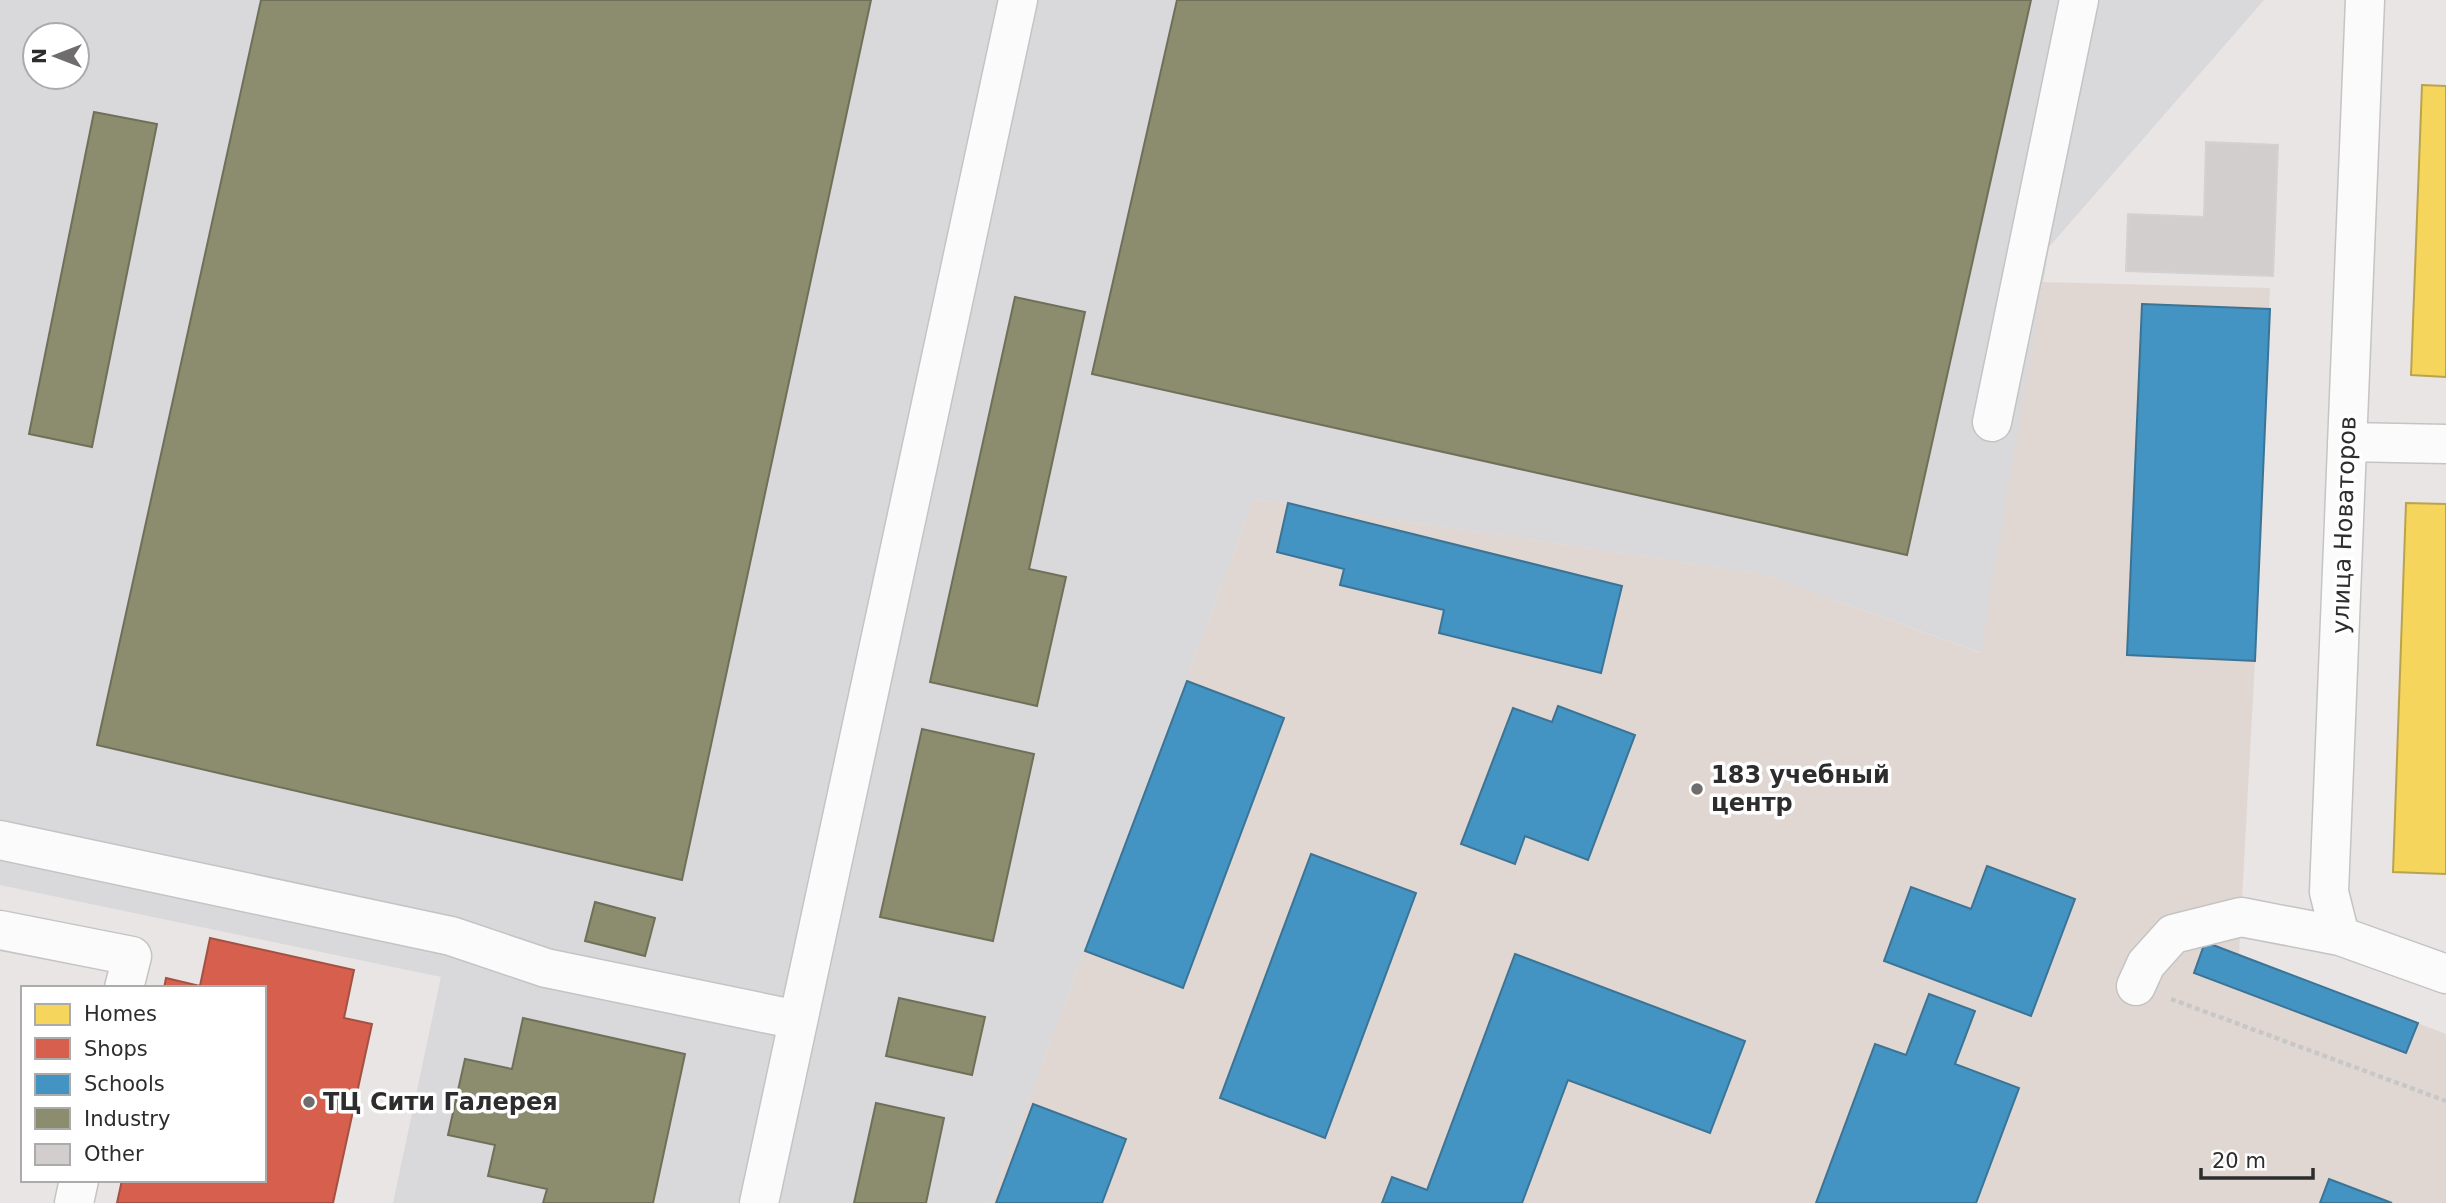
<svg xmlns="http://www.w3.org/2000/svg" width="2446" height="1203" font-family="'DejaVu Sans',sans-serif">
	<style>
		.industrial { fill: #d9d8da; fill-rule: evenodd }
		.education { fill: #e1d7d2 }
		.homes { fill: #f6d55c; stroke: #baa34e; stroke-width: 2 }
		.shops { fill: #d6604d; stroke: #a35143; stroke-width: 2 }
		.schools { fill: #4393c3; stroke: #3c7496; stroke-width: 2 }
		.industry { fill: #8c8c6e; stroke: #70705a; stroke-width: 2 }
		.building { fill: #d1cecd; stroke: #d5d1d0; stroke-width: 2 }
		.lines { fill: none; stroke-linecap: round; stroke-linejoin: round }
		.minor-casing { stroke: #c5c4c5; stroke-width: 41 }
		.path { stroke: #c7c7c7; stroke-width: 4.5; stroke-dasharray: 5 3.5; stroke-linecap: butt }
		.minor { stroke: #fcfbfb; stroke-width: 38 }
		.poi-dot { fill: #6f6d6d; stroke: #fff; stroke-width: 2.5 }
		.labels { text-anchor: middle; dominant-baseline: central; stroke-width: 7; stroke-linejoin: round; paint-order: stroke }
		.street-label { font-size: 24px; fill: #2d2d2d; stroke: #fff }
		.poi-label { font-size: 24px; font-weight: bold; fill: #2d2d2d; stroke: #fff; text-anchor: start }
	</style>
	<rect width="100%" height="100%" fill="#e9e5e4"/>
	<path class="industrial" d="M0,0h2264l-215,247 -67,406 -219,-79 -509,-75 -264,704h-597l48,-226 -441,-92zM35,35h42v42h-42z"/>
	<path class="education" d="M2043,282l227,6 -15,373 -16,294 207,79v169h-1456l264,-704 509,75 218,79z"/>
	<path class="homes" d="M2422,85l24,1v291l-35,-2z
		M2406,503l40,1v370l-53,-2z"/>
	<path class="shops" d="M210,938l144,32 -10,48 28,6 -39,179h-216l5,-23h142v-192h-100l2,-10 34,8z"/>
	<path class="schools" d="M2142,304l128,5 -15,352 -128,-6z
		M1288,503l334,83 -21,87 -162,-40 5,-23 -104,-25 4,-16 -67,-17z
		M1187,681l97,37 -101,270 -98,-37z
		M1558,706l77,29 -47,125 -63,-24 -10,28 -54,-20 52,-136 39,14z
		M1311,854l105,39 -91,245 -105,-40z
		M1987,866l88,33 -44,117 -147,-55 27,-74 60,22z
		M2205,942l213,81 -12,30 -212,-80z
		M1515,954l230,87 -35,92 -142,-53 -46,123h-140l10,-26 35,13z
		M1929,994l46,17 -20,53 64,24 -43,115h-160l59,-159 31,11z
		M1033,1104l93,35 -24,64h-106z
		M2329,1179l63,24h-72z"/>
	<path class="industry" d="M261,0h610l-189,880 -585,-135z
		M1177,0h854l-124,555 -815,-181z
		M94,112l63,12 -65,323 -63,-13z
		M1015,297l70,15 -56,257 37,8 -29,129 -107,-24z
		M922,729l112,25 -41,187 -113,-24z
		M595,902l60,16 -10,38 -60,-15z
		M899,998l86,19 -13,58 -86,-19z
		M523,1018l162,36 -32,149h-110l4,-14 -59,-13 7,-31 -47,-10 17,-76 47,10z
		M876,1103l68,15 -18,85h-72z"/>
	<path class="building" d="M2206,142l72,3 -5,131 -147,-5 2,-57 76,3z"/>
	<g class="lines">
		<g class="minor-casing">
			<path id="minor" d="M2365,0l-36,892 11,44 106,38
				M1992,422l87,-422
				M2347,442l99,2
				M0,840l451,96 95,32 252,52
				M0,930l132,26 -8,32
				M2136,986l10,-22 27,-30 68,-17 99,19
				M74,1203l5,-23
				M759,1203l259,-1203"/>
		</g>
		<path class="path" d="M2171,999l275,102"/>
		<use href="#minor" class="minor"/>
	</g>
	<g class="poi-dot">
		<circle cx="1697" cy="789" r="7"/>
		<circle cx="309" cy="1102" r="7"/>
	</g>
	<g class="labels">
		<g class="street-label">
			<text transform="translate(2344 525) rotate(-88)">улица Новаторов</text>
		</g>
		<g class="poi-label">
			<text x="1711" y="775">183 учебный<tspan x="1711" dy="28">центр</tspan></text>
			<text x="323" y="1102">ТЦ Сити Галерея</text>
		</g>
	</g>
	<rect x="21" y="986" width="245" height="196" fill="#ffffff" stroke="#ababab" stroke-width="2"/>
	<rect x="35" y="1004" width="35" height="21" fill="#f6d55c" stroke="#ababab" stroke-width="2"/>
	<text x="84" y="1021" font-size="21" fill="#2d2d2d">Homes</text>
	<rect x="35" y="1038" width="35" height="21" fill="#d6604d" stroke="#ababab" stroke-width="2"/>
	<text x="84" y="1056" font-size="21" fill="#2d2d2d">Shops</text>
	<rect x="35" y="1074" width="35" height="21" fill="#4393c3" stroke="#ababab" stroke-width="2"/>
	<text x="84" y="1091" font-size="21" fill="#2d2d2d">Schools</text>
	<rect x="35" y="1108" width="35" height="21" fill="#8c8c6e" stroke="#ababab" stroke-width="2"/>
	<text x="84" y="1126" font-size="21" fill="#2d2d2d">Industry</text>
	<rect x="35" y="1144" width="35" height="21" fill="#d1cecd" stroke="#ababab" stroke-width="2"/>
	<text x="84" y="1161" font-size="21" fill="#2d2d2d">Other</text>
	<g transform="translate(56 56) rotate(270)"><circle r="33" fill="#ffffff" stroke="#ababab" stroke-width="2"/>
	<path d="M0-5L12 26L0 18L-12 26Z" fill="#6f6d6d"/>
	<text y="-10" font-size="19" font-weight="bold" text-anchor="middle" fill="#2d2d2d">N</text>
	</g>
	<path d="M2201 1168v10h112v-10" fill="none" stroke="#2d2d2d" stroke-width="3.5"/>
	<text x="2212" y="1168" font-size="21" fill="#2d2d2d" stroke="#ffffff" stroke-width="5" paint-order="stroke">20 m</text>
</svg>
